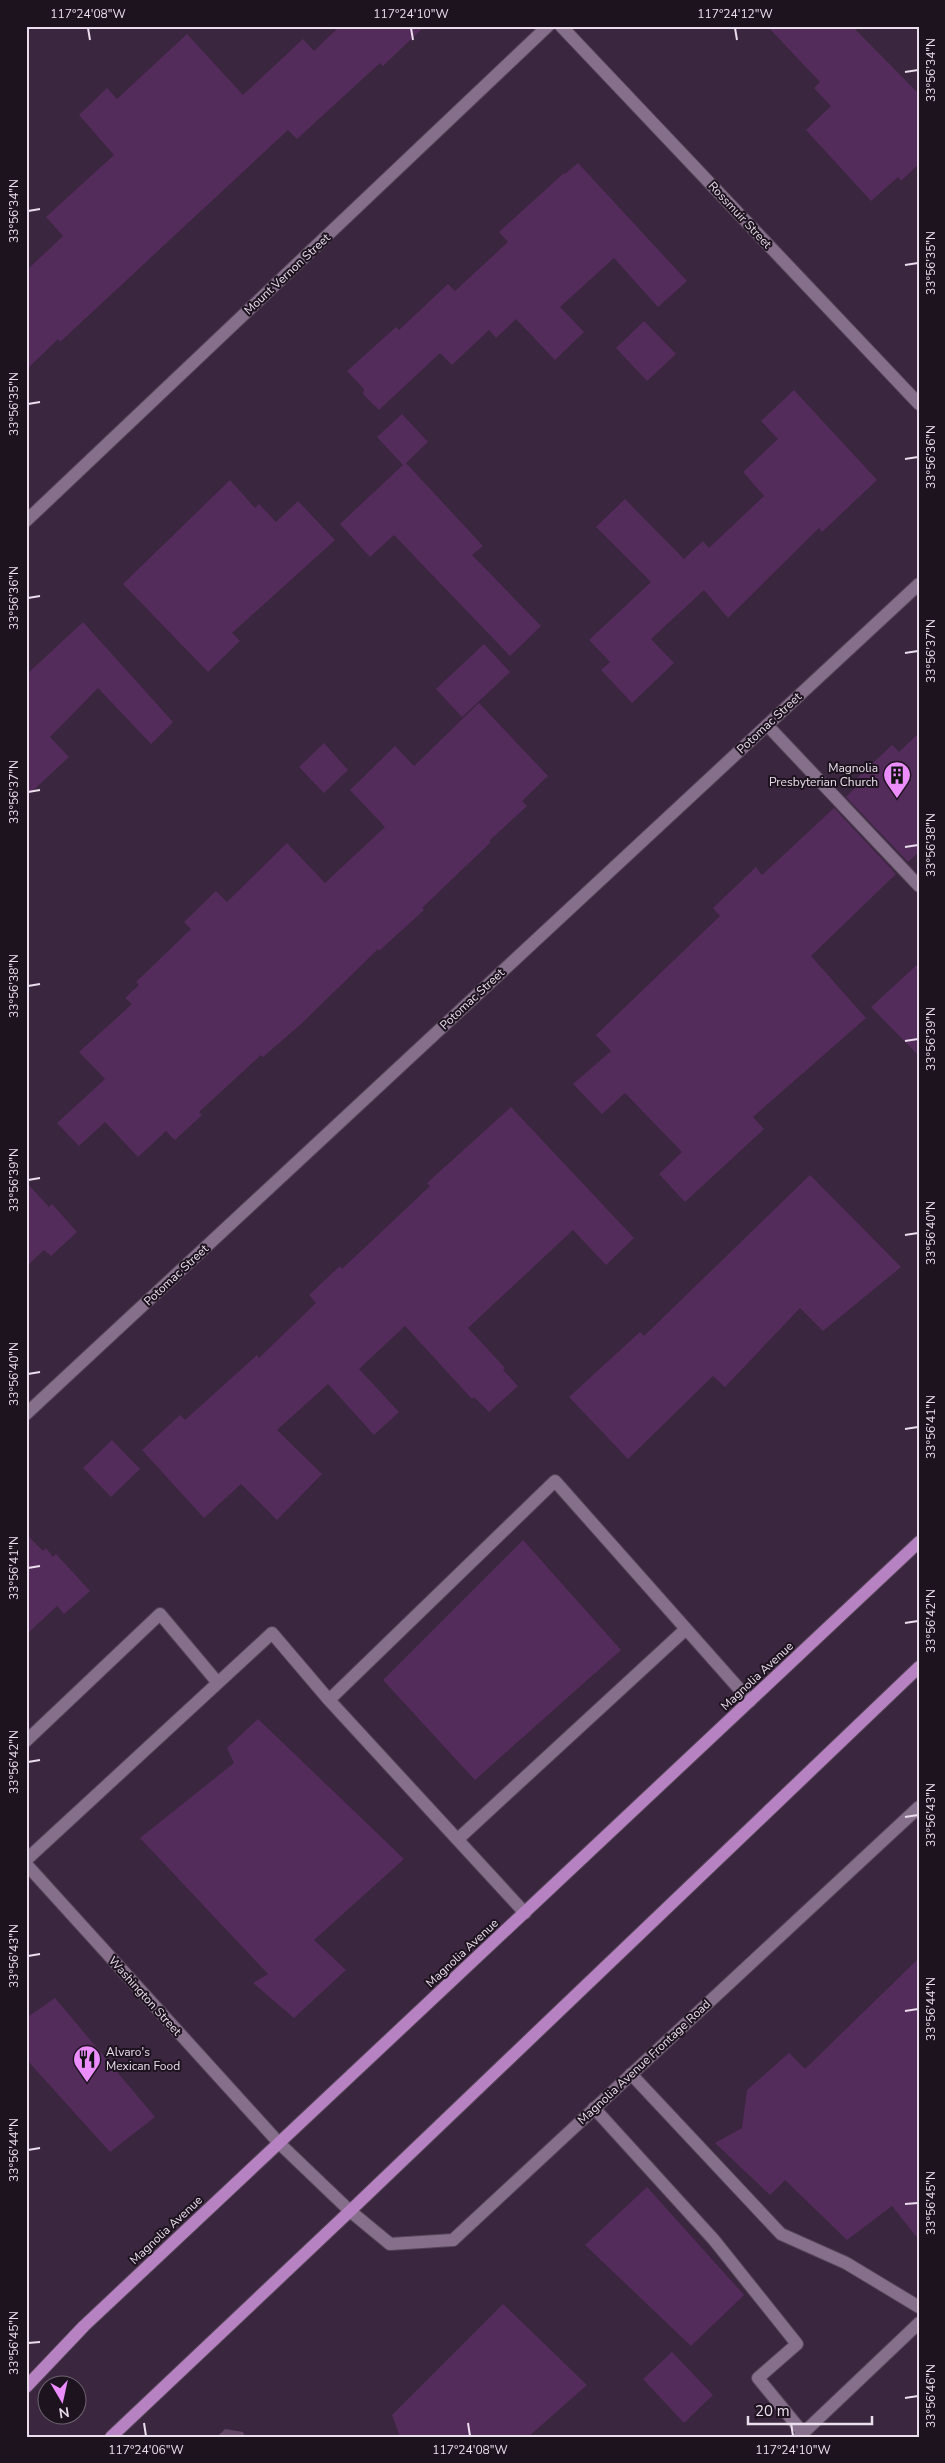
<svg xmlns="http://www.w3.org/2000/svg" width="945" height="2463" font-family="'Nunito Sans',sans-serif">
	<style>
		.green { fill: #604565 }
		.building { fill: #542c5b }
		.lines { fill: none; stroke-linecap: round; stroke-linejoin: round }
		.service-casing { stroke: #554458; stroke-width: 14 }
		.minor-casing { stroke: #554458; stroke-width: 14 }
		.primary-casing { stroke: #554458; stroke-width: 14 }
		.service { stroke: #866f8b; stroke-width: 12 }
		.minor { stroke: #866f8b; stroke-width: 12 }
		.primary { stroke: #b782c1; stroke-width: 12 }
		.ticks { fill: none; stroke: #eaddec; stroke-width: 2 }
		.labels { text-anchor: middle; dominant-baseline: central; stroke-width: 4; stroke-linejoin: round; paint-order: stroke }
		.street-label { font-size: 12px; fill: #eaddec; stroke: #1c131e }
		.poi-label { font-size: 12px; fill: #eaddec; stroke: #1c131e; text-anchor: end }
		.neatline { fill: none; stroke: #eaddec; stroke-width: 2 }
		.ticks-label { font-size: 12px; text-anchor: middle; fill: #eaddec }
	</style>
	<rect width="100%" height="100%" fill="#3a263e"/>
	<path class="green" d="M225,2429l18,3 2,5h-28z"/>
	<path class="building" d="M340,26h85l-42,40 -3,-3 -83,76 -9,-9 -228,212 -2,-3 -32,31v-99l37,-35 -17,-19 68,-62 -35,-40 28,-27 10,11 70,-65 56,61 60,-56 11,12z
		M767,26h85l67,68v70l-18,17 -3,-4 -27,24 -65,-71 25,-24 -17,-18 6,-6z
		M578,163l109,118 -29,26 -44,-49 -54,49 24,25 -29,28 -39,-41 -20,19 -7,-8 -37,35 -12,-12 -61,57 -16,-16 1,-5 -17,-18 49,-44 3,3 49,-46 7,7 53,-49 -9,-10 65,-59 1,1z
		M644,321l32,33 -29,27 -31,-33z
		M794,390l83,90 -55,52 -3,-4 -91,90 -24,-28 -53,49 23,24 -42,40 -31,-33 9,-8 -21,-22 62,-58 -55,-55 29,-28 59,60 19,-18 6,7 55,-52 -21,-24 35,-33 -17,-18z
		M402,414l26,28 -22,21 77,83 -11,9 69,71 -31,30 -116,-121 -24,22 -30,-33 63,-59 -26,-28z
		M230,480l25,28 4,-4 17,18 22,-21 37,39 -103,93 8,8 -32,31 -85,-88z
		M83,622l90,100 -22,22 -53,-56 -48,49 19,20 -43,40v-122z
		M484,644l26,28 -48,45 -26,-28z
		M479,703l69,73 -26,25 5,5 -38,35 2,1 -69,66 2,2 -45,41 -1,-2 -77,75 -38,33 -2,-2 -62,57 3,3 -27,25 -9,-9 -28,26 -33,-35 -26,24 -22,-23 48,-44 -26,-27 53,-48 -7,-6 14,-13 -3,-3 55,-53 -7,-7 32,-31 11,11 60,-59 38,40 60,-56 -35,-37 45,-44 19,20z
		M919,733v119l-11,10 -62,-65 15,-15 -4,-4 35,-33 7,7z
		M324,743l24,27 -24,23 -25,-26z
		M834,808l62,66 -85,82 55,62 -113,99 11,12 -79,73 -26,-28 23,-22 -57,-59 -23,21 -29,-30 38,-33 -15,-16 124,-119 -7,-8 43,-41 6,8z
		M919,963v93l-48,-49z
		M511,1107l123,131 -28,27 -33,-35 -105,98 37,40 -2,2 15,16 -29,26 -15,-15 -2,2 -67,-73 -46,43 40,43 -25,23 -46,-51 -51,46 45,44 -45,46 -36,-36 -37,34 -62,-68 38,-35 5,5 72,-65 2,3 57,-55 -7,-8 31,-29 2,3 88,-83 -3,-3z
		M810,1175l91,92 -78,64 -23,-23 -75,79 -12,-11 -85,83 -59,-62 71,-65 4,4z
		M26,1182l23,25 3,-3 25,28 -26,24 -7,-6 -18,17z
		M112,1440l28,29 -29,28 -28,-29z
		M26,1534l17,17 3,-3 7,9 3,-3 34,37 -26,23 -7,-8 -31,29z
		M523,1540l98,110 -146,130 -92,-100z
		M258,1719l146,140 -90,81 32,30 -52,48 -41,-35 15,-9 -128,-136 94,-75 -7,-15z
		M919,1958v282l-27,-34 -45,34 -62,-60 -15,15 -55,-52 27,-15 5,-38 42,-37 16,16z
		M55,1998l100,119 -45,35 -84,-93v-41z
		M647,2187l97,108 -53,51 -106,-101z
		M503,2304l84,81 -59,52h-128l-8,-22z
		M672,2352l41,43 -29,28 -41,-44z"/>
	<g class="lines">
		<g class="service-casing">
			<path id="service" d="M767,725l152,161
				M26,1741l134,-127 58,69
				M458,1839l228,-210
				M26,1860l246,-227 57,67
				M525,1913l-196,-213 226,-219 195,220
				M631,2074l150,160 65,29 73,44
				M594,2108l120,132 83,104 -39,34 45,55
				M799,2437l120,-114"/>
		</g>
		<g class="minor-casing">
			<path id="minor" d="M561,26l358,378
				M26,521l522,-495
				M26,1414l893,-830
				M26,1864l253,279 71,68 40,33 63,-4 466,-433"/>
		</g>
		<g class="primary-casing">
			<path id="primary" d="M26,2387l58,-61 835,-784
				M111,2437l239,-226 569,-544"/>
		</g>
		<use href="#service" class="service"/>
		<use href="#minor" class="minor"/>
		<use href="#primary" class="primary"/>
	</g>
	<path class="ticks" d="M88,28l2,12M411,28l2,12M735,28l2,12M905,72l13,-2M28,211l12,-2M905,265l13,-2M28,404l12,-2M905,459l13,-2M28,598l12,-2M905,653l13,-2M28,792l12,-2M905,847l13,-2M28,986l12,-2M905,1041l13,-2M28,1180l12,-2M905,1235l13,-2M28,1374l12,-2M905,1429l13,-2M28,1568l12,-2M905,1623l13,-2M28,1762l12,-2M905,1817l13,-2M28,1956l12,-2M905,2011l13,-2M28,2150l12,-2M905,2204l13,-1M28,2343l12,-1M905,2398l13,-2M144,2423l2,13M468,2423l2,13M791,2423l2,13"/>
	<defs>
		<g id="building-pin" transform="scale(1.4375)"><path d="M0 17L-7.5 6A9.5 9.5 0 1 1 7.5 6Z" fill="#eb8dfc" stroke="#1c131e"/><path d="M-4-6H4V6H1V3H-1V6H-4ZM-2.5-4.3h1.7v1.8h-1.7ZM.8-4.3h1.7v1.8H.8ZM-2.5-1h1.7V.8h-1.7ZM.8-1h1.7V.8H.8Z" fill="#111"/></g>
		<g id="restaurant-pin" transform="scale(1.4375)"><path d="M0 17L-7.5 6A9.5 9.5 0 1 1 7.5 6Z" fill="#eb8dfc" stroke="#1c131e"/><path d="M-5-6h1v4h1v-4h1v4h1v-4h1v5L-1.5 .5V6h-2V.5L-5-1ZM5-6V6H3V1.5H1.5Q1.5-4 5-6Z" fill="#111"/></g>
	</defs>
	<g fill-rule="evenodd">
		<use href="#building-pin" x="897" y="775"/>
		<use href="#restaurant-pin" x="87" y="2059"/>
	</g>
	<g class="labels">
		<g class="street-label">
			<text transform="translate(740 215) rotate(47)">Rossmuir Street</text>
			<text transform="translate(287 274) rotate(-43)">Mount Vernon Street</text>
			<text transform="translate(769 723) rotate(-43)">Potomac Street</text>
			<text transform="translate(472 999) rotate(-43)">Potomac Street</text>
			<text transform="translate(176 1275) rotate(-43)">Potomac Street</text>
			<text transform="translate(757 1676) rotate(-43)">Magnolia Avenue</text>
			<text transform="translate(462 1953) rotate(-43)">Magnolia Avenue</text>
			<text transform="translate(145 1996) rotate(48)">Washington Street</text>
			<text transform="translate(644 2062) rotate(-43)">Magnolia Avenue Frontage Road</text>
			<text transform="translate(166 2230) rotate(-43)">Magnolia Avenue</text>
		</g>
		<g class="poi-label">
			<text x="878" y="768">Magnolia<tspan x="878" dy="14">Presbyterian Church</tspan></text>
			<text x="106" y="2052" text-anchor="start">Alvaro's<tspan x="106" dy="14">Mexican Food</tspan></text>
		</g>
	</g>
	<rect width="945" height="2463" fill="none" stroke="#1c131e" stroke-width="55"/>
	<g transform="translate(62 2400) rotate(171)"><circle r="24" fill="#1c131e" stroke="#6e6470"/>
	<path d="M0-4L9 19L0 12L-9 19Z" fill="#eb8dfc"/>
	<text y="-8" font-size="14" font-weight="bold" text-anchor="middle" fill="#eaddec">N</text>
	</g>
	<path d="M748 2416v8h124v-8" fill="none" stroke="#eaddec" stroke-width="2.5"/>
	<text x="755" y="2416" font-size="15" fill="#eaddec" stroke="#1c131e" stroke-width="4" paint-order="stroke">20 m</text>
	<rect x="28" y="28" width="890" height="2408" class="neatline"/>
	<g class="ticks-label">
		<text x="88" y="18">117°24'08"W</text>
		<text x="411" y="18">117°24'10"W</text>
		<text x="735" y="18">117°24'12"W</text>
		<text transform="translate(931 70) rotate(-90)" y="4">33°56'34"N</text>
		<text transform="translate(14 211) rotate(-90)" y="4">33°56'34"N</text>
		<text transform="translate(931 263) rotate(-90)" y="4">33°56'35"N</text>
		<text transform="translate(14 404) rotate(-90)" y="4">33°56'35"N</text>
		<text transform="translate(931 457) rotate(-90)" y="4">33°56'36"N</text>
		<text transform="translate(14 598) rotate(-90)" y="4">33°56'36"N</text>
		<text transform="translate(931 651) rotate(-90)" y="4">33°56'37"N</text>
		<text transform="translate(14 792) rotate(-90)" y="4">33°56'37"N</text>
		<text transform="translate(931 845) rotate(-90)" y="4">33°56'38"N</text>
		<text transform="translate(14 986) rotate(-90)" y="4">33°56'38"N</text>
		<text transform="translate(931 1039) rotate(-90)" y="4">33°56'39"N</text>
		<text transform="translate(14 1180) rotate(-90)" y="4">33°56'39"N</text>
		<text transform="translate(931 1233) rotate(-90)" y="4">33°56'40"N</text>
		<text transform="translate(14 1374) rotate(-90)" y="4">33°56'40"N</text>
		<text transform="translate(931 1427) rotate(-90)" y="4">33°56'41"N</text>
		<text transform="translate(14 1568) rotate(-90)" y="4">33°56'41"N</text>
		<text transform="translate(931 1621) rotate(-90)" y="4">33°56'42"N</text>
		<text transform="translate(14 1762) rotate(-90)" y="4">33°56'42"N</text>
		<text transform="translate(931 1815) rotate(-90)" y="4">33°56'43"N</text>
		<text transform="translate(14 1956) rotate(-90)" y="4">33°56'43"N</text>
		<text transform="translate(931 2009) rotate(-90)" y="4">33°56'44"N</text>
		<text transform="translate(14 2150) rotate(-90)" y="4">33°56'44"N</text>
		<text transform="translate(931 2203) rotate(-90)" y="4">33°56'45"N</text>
		<text transform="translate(14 2343) rotate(-90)" y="4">33°56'45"N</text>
		<text transform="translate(931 2396) rotate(-90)" y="4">33°56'46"N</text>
		<text x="146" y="2454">117°24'06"W</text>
		<text x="470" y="2454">117°24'08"W</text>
		<text x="793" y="2454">117°24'10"W</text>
	</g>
</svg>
